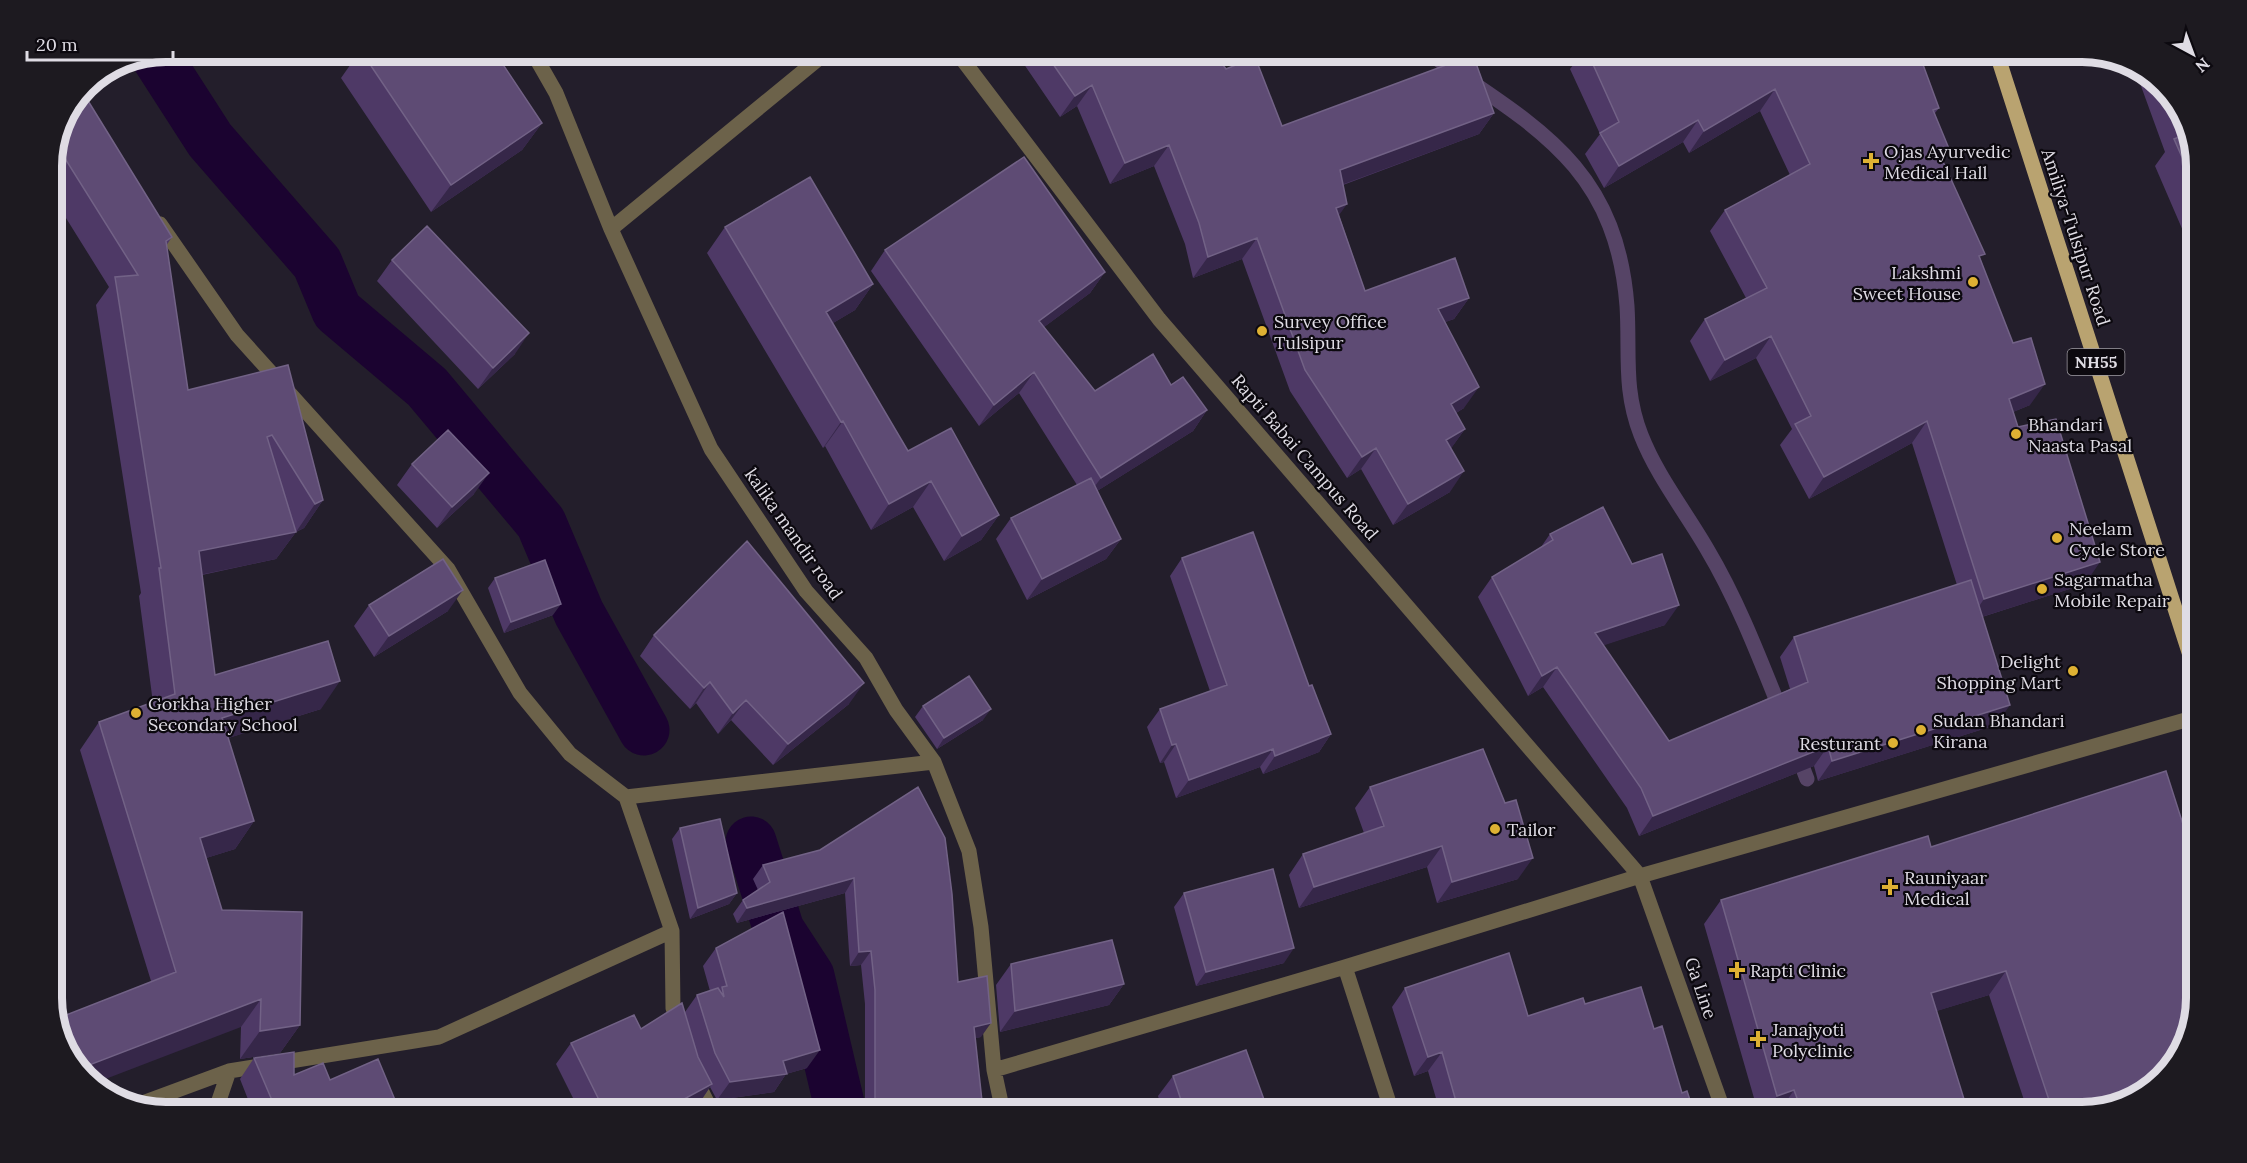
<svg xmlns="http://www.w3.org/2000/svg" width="2247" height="1163" font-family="Lora,serif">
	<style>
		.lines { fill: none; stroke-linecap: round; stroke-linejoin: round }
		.stream { stroke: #564466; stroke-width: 15 }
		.canal { stroke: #1b0330; stroke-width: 51 }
		.street { stroke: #6c624a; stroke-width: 15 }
		.primary { stroke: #b9a370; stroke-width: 15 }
		.wall { fill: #4e3966 }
		.shaded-wall { fill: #362749 }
		.building { fill: #5e4b74; stroke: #726286; stroke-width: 1.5 }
		.poi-dot { fill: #deb133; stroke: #0c090f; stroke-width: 2 }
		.labels { text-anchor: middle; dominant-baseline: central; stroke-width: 4.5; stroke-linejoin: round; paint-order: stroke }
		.shield { fill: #0c090f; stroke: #a09da4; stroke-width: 1.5 }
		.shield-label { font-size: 16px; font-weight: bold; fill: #dfdce4 }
		.poi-label { font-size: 18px; fill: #dfdce4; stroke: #0c090f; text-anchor: start }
		.street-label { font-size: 18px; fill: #dfdce4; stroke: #0c090f }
		.rim { fill: none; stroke: #dfdce4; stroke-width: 8 }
	</style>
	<rect width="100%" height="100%" fill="#231e2b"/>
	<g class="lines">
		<path class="stream" d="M1426,51c106,74 190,112 201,255 3,47 -4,83 14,129 16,41 44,76 66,114 31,52 53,110 75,165
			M1797,753l10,26"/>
		<path class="canal" d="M154,53l56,87 107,123 20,48 90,76 114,136 38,90 65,117
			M751,842l28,88 30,46 32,136"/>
		<path class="street" d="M532,51l24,42 55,136 100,220 95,142 60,67 30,52 38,52 35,89 12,76 13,143 9,42
			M956,51l203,268 481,557 84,236
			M160,224l77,111 211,234 72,124 50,61 56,43 308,-35
			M611,229l217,-178
			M672,931l1,77 6,18
			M1345,967l47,145
			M994,1070l351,-103 295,-91 556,-159
			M695,1078l17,34
			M137,1105l92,-34 210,-34 233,-106 -46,-134
			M215,1112l14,-41"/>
		<path class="primary" d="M1996,51l200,623"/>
	</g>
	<path class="wall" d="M360,51h134l48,72 -20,27 -91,62 -90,-134z
		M1015,51h198l13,18 56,57 212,-13 -15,21 -136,51 -4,30 26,76 104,7 -15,21 -9,3 19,86 -8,5 9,16 -14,19 -1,44 -57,33 -32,-56 -14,9 -57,-87 -48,-132 -49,19 -8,-34 -31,-78 -44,18 -33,-78 -17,11z
		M1568,51h350l21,57 -4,5 8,48 38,99 49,145 -17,7 5,15 67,157 -103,33 14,108 -178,56 -4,-15 -175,70 -12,-28 -84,-121 -15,9 -50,-99 14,-20 49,-30 9,-13 82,30 33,61 -62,20 66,96 121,-52 -10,-32 14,-20 163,-52 -45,-142 -103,56 -29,-54 12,-16 -36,-71 -46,23 -20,-40 15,-22 41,-21 -36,-67 15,-21 65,-35 -30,-64 -71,42 -6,-11 -79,46 -19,-34 15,-20 -30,-65 4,-5z
		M2133,64l44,38 19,56v103l-41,-95 10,-14z
		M82,91l90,146 -6,9 22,144 100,-25 35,135 -19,28 -8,4 -20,27 -74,16 13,100 106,34 -93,29 26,83 -19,28 -29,9 16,52 78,115 -20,28 -40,6 1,-32 -90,-46 -71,-231 19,-28 54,-19 -14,-107 2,-3 -45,-288 13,-18 -58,-93v-36z
		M725,227l148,57 -18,26 -22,13 75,128 91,64 -18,25 -37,21 -31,-54 -42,23 -46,-84 -2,2 -116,-195z
		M885,250l220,22 -15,21 -46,34 51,64 76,-6 36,25 -14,21 -96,60 24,48 -15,20 -79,41 -31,-61 15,-21 66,-33 -58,-92 -40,33 -108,-155z
		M392,260l123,94 -37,35 -101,-108z
		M412,464l62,30 -37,34 -40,-43z
		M1182,558l127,128 22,48 -12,18 -56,22 -3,-7 -84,31 -12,-36 -4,1 -13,-36 13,-18 50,-18 -40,-115z
		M495,578l58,37 -49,18 -16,-45z
		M369,605l79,6 -74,46 -20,-31z
		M654,635l195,69 -76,61 -42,-45 -13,14 -22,-31 -6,6 -50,-53z
		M923,706l60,14 -46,29 -22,-32z
		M2166,771l-84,341h-54l-39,-117 -53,16 32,101h-210l-54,-188 17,-24 210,-53z
		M918,787l40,195 23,55 -6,1 7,63 13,11h-130v-108l-4,-39 -11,1 -5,-73 -108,30 -4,-9 10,-14 15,-10 -5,-11 10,-14 57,-15z
		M1370,787l148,92 -81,24 -10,-36 -128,41 -10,-33 14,-21 61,-21 -9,-25z
		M680,828l57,65 -8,11 -39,15 -18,-80z
		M1184,893l100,70 -88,23 -22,-79z
		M716,948l91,120 -21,6 -12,18 -57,8 -7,-13 -12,18 -13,7h-105l-24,-48 15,-21 70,-14 44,-17 12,-17 13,-4 -7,-25z
		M1011,964l113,20 -15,21 -109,27 -4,-47z
		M1405,988l123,28 57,-12 69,25 28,64 12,19h-254l-12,-41 -14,5 -22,-69z
		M254,1058l40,17 36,5 70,32h-147l-13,-33z
		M1173,1076l88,36h-98l-5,-16z"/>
	<path class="shaded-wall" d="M1092,85l-15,21 -17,11 15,-21z
		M1775,89l-15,22 -71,42 15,-22z
		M1494,113l-15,21 -154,57 15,-21z
		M1698,120l-15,22 -79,46 15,-22z
		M542,123l-20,27 -91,62 20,-27z
		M1169,145l-15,21 -44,18 15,-21z
		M1950,151l-15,21 5,-17z
		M61,152l-10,14v-8z
		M1347,204l-15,21 4,-17z
		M1257,238l-15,21 -49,19 15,-21z
		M1105,272l-15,21 -66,49 15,-21z
		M873,284l-18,26 -47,28 18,-26z
		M1469,298l-15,21 -31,11 15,-21z
		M529,333l-14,21 -37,35 15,-21z
		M1771,336l-15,22 -46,23 15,-21z
		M1034,372l-15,21 -40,33 15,-21z
		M2045,384l-15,21 -36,15 15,-21z
		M1479,387l-15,21 -28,17 15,-21z
		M1207,410l-14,21 -107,67 15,-20z
		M843,421l-18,25 -2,2 18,-26z
		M1927,421l-15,22 -103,56 15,-22z
		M1465,429l-15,21 -4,-10z
		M1376,448l-15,21 -14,9 15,-21z
		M1464,471l-14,21 -57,33 15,-21z
		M489,473l-15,21 -37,34 15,-21z
		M931,481l-18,26 -42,23 18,-26z
		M323,500l-19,28 -8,4 -20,27 -96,20 19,-28 97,-19 19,-28z
		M999,515l-18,25 -37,21 18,-25z
		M1121,539l-15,20 -79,41 15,-21z
		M2100,562l-15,22 -116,37 15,-22z
		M463,590l-15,21 -74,46 15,-21z
		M561,604l-8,11 -49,18 7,-11z
		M1679,605l-14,20 -84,28 14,-20z
		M1557,667l-14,20 -15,9 14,-20z
		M340,681l-19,28 -118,37 19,-28z
		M710,682l-14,21 -6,6 14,-21z
		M864,683l-15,21 -76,61 15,-21z
		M746,700l-15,20 -13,14 15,-21z
		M2010,705l-14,20 -178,56 14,-20z
		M991,709l-8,11 -46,29 7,-11z
		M1331,734l-12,18 -56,22 12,-18z
		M1176,744l-12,18 -4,1 12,-18z
		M1828,746l-14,20 -175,70 14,-20z
		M1273,749l-13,18 -84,31 13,-18z
		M254,821l-19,28 -54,17 19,-28z
		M1442,846l-15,21 -128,41 15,-21z
		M1533,858l-15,21 -81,24 15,-21z
		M854,878l-9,15 -108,30 10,-15z
		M737,893l-8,11 -39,15 8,-11z
		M1294,948l-10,15 -88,23 10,-14z
		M871,951l-10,14 -11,1 9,-14z
		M2006,971l-17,24 -75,23 17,-25z
		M1124,984l-15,21 -109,27 15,-21z
		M261,999l-20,28 -146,56 -16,-14z
		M991,1023l-10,14 -17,4 10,-14z
		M300,1025l-20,28 -40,6 20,-28z
		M820,1050l-13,18 -21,6 -12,18 -57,8 13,-18 53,-21z
		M1442,1052l-14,19 -14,5 14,-19z
		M712,1084l-14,21 -13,7h-24l1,-1z
		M1794,1090l-15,22h-13l11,-16z
		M1266,1105l-5,7h-15z"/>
	<path class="building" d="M361,51h133l48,72 -91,62z
		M1044,51h169l13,18 29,-12 27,69 191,-71 21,58 -154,57 7,34 -11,4 29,83 90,-33 14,40 -31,11 41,78 -28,17 14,25 -19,11 18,31 -56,33 -32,-56 -14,9 -57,-87 -48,-132 -49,19 -9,-34 -30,-78 -44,18 -33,-78 -17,11z
		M1587,51h331l21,57 -6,2 17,41 -10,4 45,99 -6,2 34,87 18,-5 14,46 -36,15 9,28 38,-8 44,143 -116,37 -57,-178 -103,56 -29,-53 16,-8 -40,-80 -46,24 -20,-41 62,-31 -42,-78 85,-46 -35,-75 -71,42 -6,-11 -79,46 -19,-33 19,-11z
		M82,91l90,146 -6,4 22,149 100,-25 35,135 -8,4 -43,-69 -5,2 29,95 -97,19 16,124 113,-34 12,40 -118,37 32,103 -54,17 22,72 80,2 -2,113 -40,6 1,-32 -182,70 -9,-8 -14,-42 120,-47 -77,-250 76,-28 -16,-126h2l-46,-291 23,-2 -77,-123 -10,6z
		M2187,134l9,24v31l-22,-50z
		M1024,157l81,115 -66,49 56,70 58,-37 18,31 12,-8 24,33 -106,68 -67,-106 -40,33 -109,-155z
		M810,177l63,107 -47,28 82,139 43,-23 48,87 -37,21 -31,-55 -42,23 -46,-83 -2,1 -116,-195z
		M427,226l102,107 -36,35 -101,-108z
		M448,430l41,43 -37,34 -40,-43z
		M1091,478l30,61 -79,40 -31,-61z
		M1603,507l29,57 30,-10 17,51 -84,28 74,108 139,-59 -14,-45 177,-57 39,125 -178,56 -4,-15 -175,70 -12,-28 -84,-121 -15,9 -50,-99 61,-37 -3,-6z
		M1253,532l56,154 3,-1 19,49 -56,22 -2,-7 -84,31 -13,-36 -4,1 -12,-36 67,-24 -45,-127z
		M747,541l117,142 -76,61 -42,-44 -13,13 -23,-31 -6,6 -50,-53z
		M443,559l20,31 -74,46 -20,-31z
		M545,560l16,44 -50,18 -16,-44z
		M969,676l22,33 -47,29 -21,-32z
		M1483,749l22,54 11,-3 17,58 -81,24 -10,-36 -128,41 -11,-33 81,-28 -14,-39z
		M2166,771l30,94v133l-12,50 -45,48 -57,16h-29l-47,-141 -75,22 37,119h-166l-8,-22 -17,6 -56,-196 207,-64 3,11z
		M918,787l27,51 7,56 6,88 29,-6 4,47 -17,4 8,74 10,-2 3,13h-120v-122l-4,-39 -12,1 -5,-74 -107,30 -4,-8 27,-18 -7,-17 57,-15z
		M720,819l17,74 -39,15 -18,-80z
		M1273,869l21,79 -88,24 -22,-79z
		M783,912l37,138 -37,11 4,13 -57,8 -15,-29 -18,-58 21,-7 6,9 -2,-10 5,-1 -11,-38z
		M1112,940l12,44 -109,27 -4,-47z
		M1509,953l19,63 55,-18 2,6 56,-17 13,42 8,-3 20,67 5,-2 7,21h-235l-17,-60 -14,5 -23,-69z
		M682,1003l16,54 14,27 -50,27v1h-57l-34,-69 63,-28 7,14z
		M1246,1050l20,55 -20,7h-61l-12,-36z
		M294,1052v23l29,-12 7,17 48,-21 22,53h-123l-23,-54z"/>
	<g class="poi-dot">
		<path d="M1868 152h6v6h6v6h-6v6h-6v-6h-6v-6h6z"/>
		<circle cx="1973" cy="282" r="6"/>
		<circle cx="1262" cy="331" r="6"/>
		<circle cx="2016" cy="434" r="6"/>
		<circle cx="2057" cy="538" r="6"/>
		<circle cx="2042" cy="589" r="6"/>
		<circle cx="2073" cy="671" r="6"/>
		<circle cx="136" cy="713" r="6"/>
		<circle cx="1921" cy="730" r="6"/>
		<circle cx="1893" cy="743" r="6"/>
		<circle cx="1495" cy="829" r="6"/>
		<path d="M1887 878h6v6h6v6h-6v6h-6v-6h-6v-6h6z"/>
		<path d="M1734 961h6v6h6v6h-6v6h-6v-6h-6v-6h6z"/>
		<path d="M1755 1030h6v6h6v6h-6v6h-6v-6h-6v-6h6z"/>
	</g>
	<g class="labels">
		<rect class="shield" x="2067.5" y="349" width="57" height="26" rx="4.5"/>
		<g class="shield-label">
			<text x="2096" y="362">NH55</text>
		</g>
		<g class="poi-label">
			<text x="1884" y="151">Ojas Ayurvedic<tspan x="1884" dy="21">Medical Hall</tspan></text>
			<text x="1961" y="272" text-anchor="end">Lakshmi<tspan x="1961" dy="21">Sweet House</tspan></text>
			<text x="1274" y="321">Survey Office<tspan x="1274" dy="21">Tulsipur</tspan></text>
			<text x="2028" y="424">Bhandari<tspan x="2028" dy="21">Naasta Pasal</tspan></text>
			<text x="2069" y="528">Neelam<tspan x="2069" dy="21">Cycle Store</tspan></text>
			<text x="2054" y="579">Sagarmatha<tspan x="2054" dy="21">Mobile Repair</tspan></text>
			<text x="2061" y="661" text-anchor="end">Delight<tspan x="2061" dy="21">Shopping Mart</tspan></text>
			<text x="148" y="703">Gorkha Higher<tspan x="148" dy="21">Secondary School</tspan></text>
			<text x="1933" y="720">Sudan Bhandari<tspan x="1933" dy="21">Kirana</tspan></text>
			<text x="1881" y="743" text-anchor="end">Resturant</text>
			<text x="1507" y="829">Tailor</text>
			<text x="1904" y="877">Rauniyaar<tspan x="1904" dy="21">Medical</tspan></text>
			<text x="1750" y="970">Rapti Clinic</text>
			<text x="1772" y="1029">Janajyoti<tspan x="1772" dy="21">Polyclinic</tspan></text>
		</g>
		<g class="street-label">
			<text transform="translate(2076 237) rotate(72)">Amiliya-Tulsipur Road</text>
			<text transform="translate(1305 457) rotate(49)">Rapti Babai Campus Road</text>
			<text transform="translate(794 534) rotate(55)">kalika mandir road</text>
			<text transform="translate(1701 988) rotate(71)">Ga Line</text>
		</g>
	</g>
	<path d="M0 0H2247V1163H0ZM166 62H2082A104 104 0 0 1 2186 166V998A104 104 0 0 1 2082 1102H166A104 104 0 0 1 62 998V166A104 104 0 0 1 166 62Z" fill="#1d1a20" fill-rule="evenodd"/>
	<path class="rim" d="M166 62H2082A104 104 0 0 1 2186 166V998A104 104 0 0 1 2082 1102H166A104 104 0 0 1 62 998V166A104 104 0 0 1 166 62Z"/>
	<g transform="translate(2193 54) rotate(139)" stroke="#0c090f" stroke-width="4.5" paint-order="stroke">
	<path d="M0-4.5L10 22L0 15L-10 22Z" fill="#dfdce4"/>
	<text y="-9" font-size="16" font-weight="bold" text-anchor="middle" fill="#dfdce4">N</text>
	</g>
	<path d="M27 51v9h146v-9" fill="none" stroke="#dfdce4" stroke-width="3"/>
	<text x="36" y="51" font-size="18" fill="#dfdce4" stroke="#0c090f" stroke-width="4.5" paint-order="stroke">20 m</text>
</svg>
